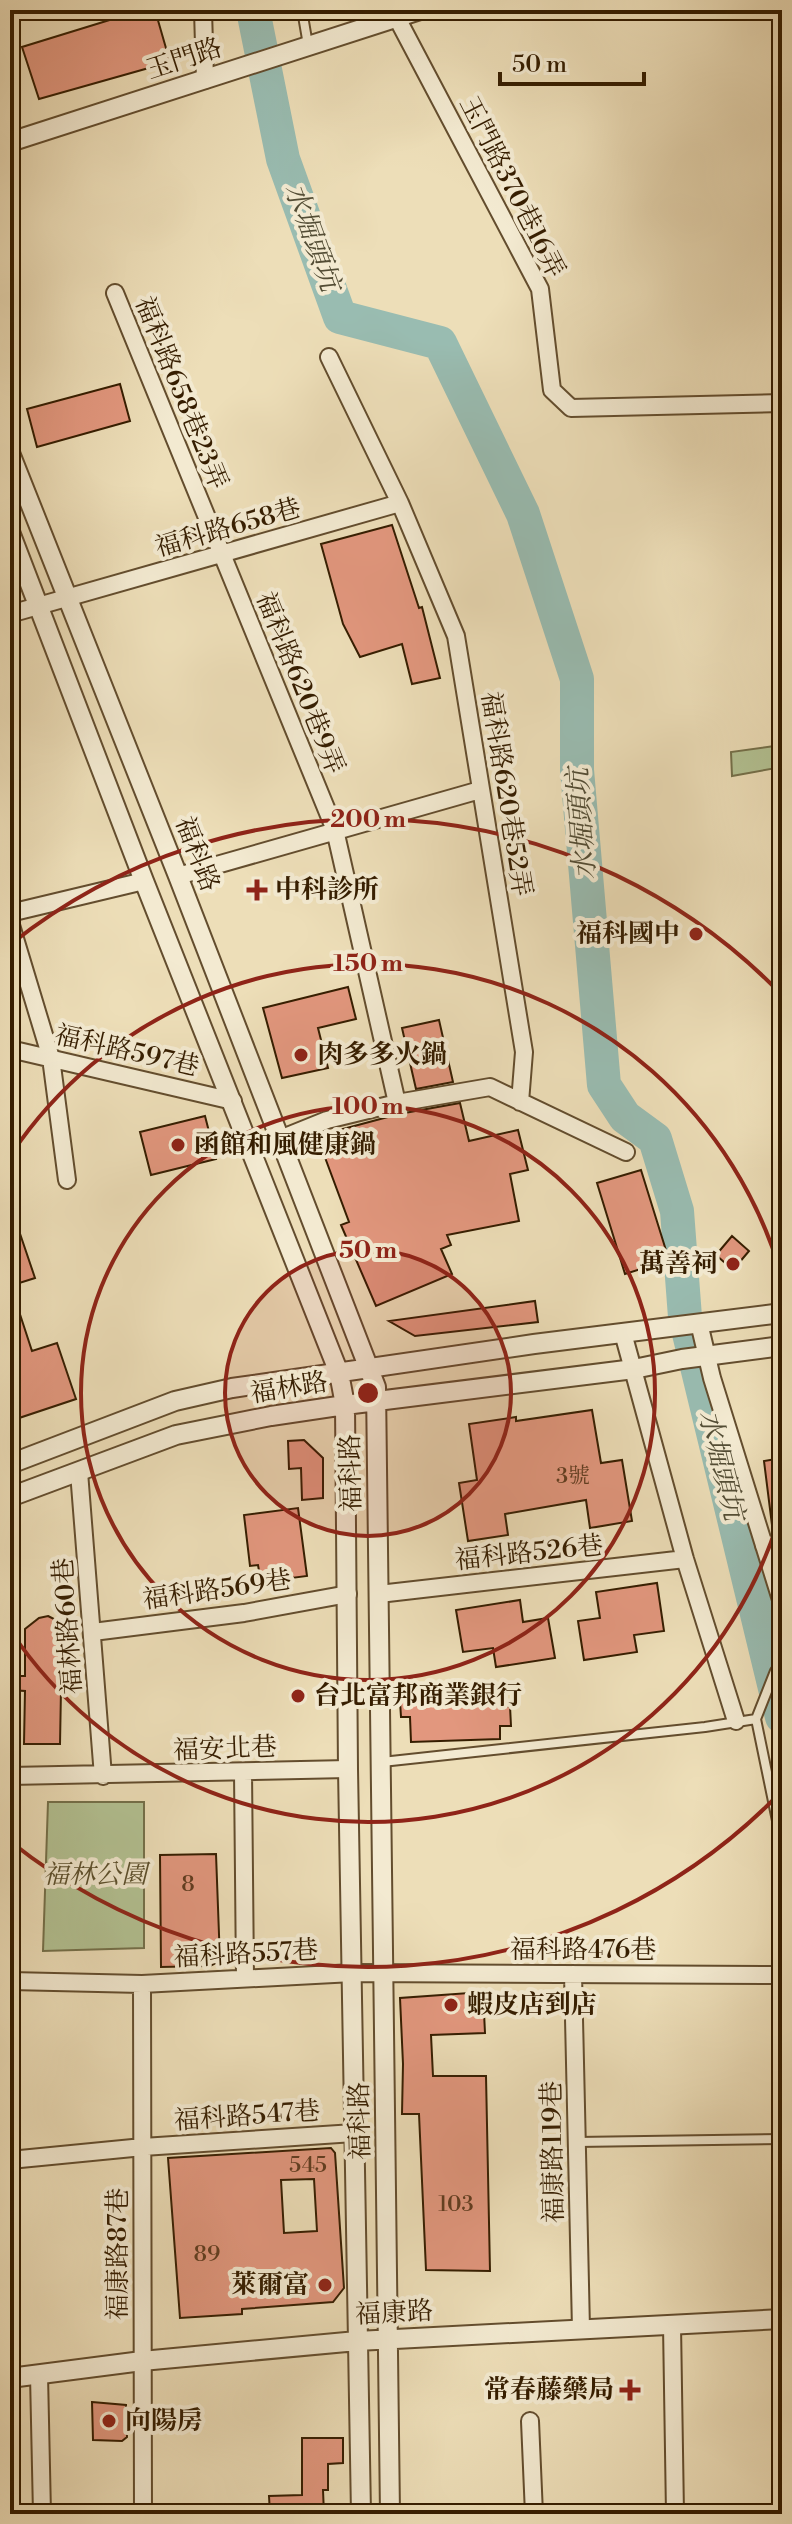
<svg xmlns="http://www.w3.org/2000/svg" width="792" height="2524" font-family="'Libre Bodoni','Noto Serif TC',serif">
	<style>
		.green { fill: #b3c293; stroke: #74704a; stroke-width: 2 }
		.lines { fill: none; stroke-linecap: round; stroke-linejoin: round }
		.river { stroke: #99bcb1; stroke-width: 34 }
		.building { fill: #e2977e; stroke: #351d00; stroke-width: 2; fill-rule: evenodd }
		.service-casing { stroke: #634d2e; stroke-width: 12 }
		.minor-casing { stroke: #634d2e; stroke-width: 20 }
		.tertiary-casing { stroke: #634d2e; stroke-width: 22 }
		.service { stroke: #f3ead1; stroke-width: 8 }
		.minor { stroke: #f3ead1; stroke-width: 16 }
		.tertiary { stroke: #f3ead1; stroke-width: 18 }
		.ring { fill: none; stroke: #8f2418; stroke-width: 4 }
		.poi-dot { fill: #8f2418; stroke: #f3ead1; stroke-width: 3 }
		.labels { text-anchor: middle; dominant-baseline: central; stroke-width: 8; stroke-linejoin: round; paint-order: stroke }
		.number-label { font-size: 22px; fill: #603c20 }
		.street-label { font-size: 26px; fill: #351d00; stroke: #f3ead1 }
		.poi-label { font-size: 26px; font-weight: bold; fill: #351d00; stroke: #f3ead1; text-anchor: start }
		.park-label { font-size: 26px; font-style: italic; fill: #5b4f2c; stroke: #f3ead1 }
		.water-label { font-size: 28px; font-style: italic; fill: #534d35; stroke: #f3ead1 }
		.centre { fill: #8f2418; stroke: #f3ead1; stroke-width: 4 }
		.ring-label { font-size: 24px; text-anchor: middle; font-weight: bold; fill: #8f2418; stroke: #f3ead1; stroke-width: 8; stroke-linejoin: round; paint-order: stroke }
	</style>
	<rect width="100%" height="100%" fill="#eddeb8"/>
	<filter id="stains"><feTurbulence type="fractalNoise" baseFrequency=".0025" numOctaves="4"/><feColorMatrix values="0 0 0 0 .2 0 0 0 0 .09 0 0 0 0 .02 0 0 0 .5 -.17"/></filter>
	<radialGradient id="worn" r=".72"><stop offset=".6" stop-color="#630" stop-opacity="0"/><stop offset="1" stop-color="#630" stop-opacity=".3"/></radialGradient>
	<path class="green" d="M782,745v22l-50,9 -1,-24z
		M48,1802h96v146l-101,3z"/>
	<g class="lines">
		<path class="river" d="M253,10l30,149 57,158 100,26 83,171 54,165v91l27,315 21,32 30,22 22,72 8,106 97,400"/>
	</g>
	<path class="building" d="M142,10h13l15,52 -131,37 -17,-52z
		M120,384l10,37 -93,26 -10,-38z
		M392,525l27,83 3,-1 18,71 -28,6 -10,-40 -42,13 -17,-33 -22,-80z
		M348,987l8,32 -38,9 10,40 -46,10 -19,-70z
		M439,1020l14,62 -37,7 -14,-61z
		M460,1103l9,38 49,-11 10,40 -18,4 9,47 -72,14 4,10 -10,4 11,25 -76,32 -35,-81 8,-3 -32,-86 82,-22z
		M205,1116l11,43 -65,16 -11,-43z
		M641,1170l28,90 -44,14 -28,-91z
		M13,1213l22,65 -25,8v-72z
		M732,1236l17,15 -16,19 -17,-15z
		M10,1293h3l19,58 25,-8 19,56 -66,22z
		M535,1301l3,21 -123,14 -26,-15z
		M592,1410l9,53 21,-3 10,61 -42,7 -4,-28 -81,14 3,21 -40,6 -9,-58 18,-3 -8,-56 47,-7v4z
		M304,1440l19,18v40l-21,2 -1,-32 -12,1 -1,-28z
		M782,1458v66l-10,1 -8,-64z
		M298,1508l9,68 -46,6 -3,-17 -8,1 -6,-51z
		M657,1583l7,48 -30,4 3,17 -53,8 -6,-39 22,-3 -4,-26z
		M520,1600l3,22 25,-4 7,40 -59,9 -3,-19 -30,4 -7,-42z
		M48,1616l8,4 5,7v35h4l-1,27h-3l-1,55h-36l1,-53 -15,-1v-14h15v-47l14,-11z
		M498,1684l1,23 11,-1 1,20h-11v13l-89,3 -1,-25h-9l-1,-16h9v-8l67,-2v-6z
		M216,1854l4,107 -10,5 -49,1 -1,-112z
		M483,1992l2,41 -54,2 2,41h53l4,195 -64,-1 -7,-156h-17l1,-50 -3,-66z
		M331,2148l4,5 9,135 -11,14 -91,7v5l-62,4 -12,-160zM314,2179l3,52 -33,2 -3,-53z
		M92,2402l34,3 1,32 -5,4 -29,-1z
		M302,2438h41v25l-15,1v26h-5l1,24h-54l-1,-18 33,-1z"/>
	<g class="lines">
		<g class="service-casing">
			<path id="service" d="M302,10l6,35
				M782,1668l-7,3 -19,48 26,126
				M382,1762l323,-35 51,-8
				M577,2142l205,-3"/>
		</g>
		<g class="minor-casing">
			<path id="minor" d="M203,10l2,70
				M397,18l143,271 12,101 19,18 211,-5
				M115,293l220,537 62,273
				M329,357l71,146 56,133 68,416 -4,50
				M10,614l390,-111
				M178,876l302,-86
				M10,913l134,-32
				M10,922l41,136 16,122
				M10,1049l223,52
				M280,1139l47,-19 70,-17 93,-16 136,65
				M699,1323l13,55 70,225
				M623,1333l62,226 51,162
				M79,1472l24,304
				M764,1546l18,-3
				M379,1594l306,-35
				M93,1632l151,-19 104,-19
				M243,1772l2,206
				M10,1776l338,-7
				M573,1974l8,355
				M10,1981l132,3 211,-11 429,2
				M142,1984l1,530
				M10,2160l133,-13 211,-14
				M672,2325l3,189
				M39,2375l3,139
				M530,2421l4,93"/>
		</g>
		<g class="tertiary-casing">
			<path id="tertiary" d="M10,142l410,-132
				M10,453l168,423 198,511 14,1127
				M10,532l134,349 195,492 6,32 3,364 13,745
				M10,1464l165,-63 57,-13 302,-44 248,-31
				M10,1497l166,-62 95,-19 74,-11 289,-36 48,-10 100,-13
				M10,2378l132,-17 215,-20 425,-22"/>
		</g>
		<use href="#service" class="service"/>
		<use href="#minor" class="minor"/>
		<use href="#tertiary" class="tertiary"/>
	</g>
	<circle cx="368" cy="1393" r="143" fill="#8f2418" fill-opacity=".12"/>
	<g class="ring">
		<circle cx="368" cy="1393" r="143"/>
		<circle cx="368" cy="1393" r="287"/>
		<path d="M781 1512A430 430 0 0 1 12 1633M12 1153A430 430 0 0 1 781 1274"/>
		<path d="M781 1792A574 574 0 0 1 11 1842M11 944A574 574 0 0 1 781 994"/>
	</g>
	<g class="poi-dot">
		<path d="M253 878h8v8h8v8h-8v8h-8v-8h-8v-8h8z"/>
		<circle cx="696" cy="934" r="8"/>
		<circle cx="301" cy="1055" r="8"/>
		<circle cx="178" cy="1145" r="8"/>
		<circle cx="733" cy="1264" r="8"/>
		<circle cx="298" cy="1696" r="8"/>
		<circle cx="451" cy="2005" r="8"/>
		<circle cx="325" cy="2285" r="8"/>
		<path d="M626 2378h8v8h8v8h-8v8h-8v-8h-8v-8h8z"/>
		<circle cx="109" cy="2421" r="8"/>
	</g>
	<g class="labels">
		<g class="number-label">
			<text x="573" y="1476">3號</text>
			<text x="188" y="1884">8</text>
			<text x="308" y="2165">545</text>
			<text x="456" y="2204">103</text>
			<text x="207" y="2254">89</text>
		</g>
		<g class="street-label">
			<text transform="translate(184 59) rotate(-18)">玉門路</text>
			<text transform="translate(512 187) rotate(63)">玉門路370巷16弄</text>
			<text transform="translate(181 393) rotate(68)">福科路658巷23弄</text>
			<text transform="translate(228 528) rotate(-16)">福科路658巷</text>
			<text transform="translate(300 683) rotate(68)">福科路620巷9弄</text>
			<text transform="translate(506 794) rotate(81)">福科路620巷52弄</text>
			<text transform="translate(197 854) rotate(69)">福科路</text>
			<text transform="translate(127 1051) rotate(13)">福科路597巷</text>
			<text transform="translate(289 1388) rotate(-9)">福林路</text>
			<text transform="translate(351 1473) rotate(-91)">福科路</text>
			<text transform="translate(529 1553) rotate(-6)">福科路526巷</text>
			<text transform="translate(217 1590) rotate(-8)">福科路569巷</text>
			<text transform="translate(68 1626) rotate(-94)">福林路60巷</text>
			<text transform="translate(225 1749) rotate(-2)">福安北巷</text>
			<text x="583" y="1950">福科路476巷</text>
			<text transform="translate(246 1954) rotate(-3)">福科路557巷</text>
			<text transform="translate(247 2116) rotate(-4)">福科路547巷</text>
			<text transform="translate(360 2121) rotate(-91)">福科路</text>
			<text transform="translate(553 2152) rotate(-91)">福康路119巷</text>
			<text transform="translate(118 2254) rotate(-90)">福康路87巷</text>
			<text transform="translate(394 2313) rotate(-3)">福康路</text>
		</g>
		<g class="poi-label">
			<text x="275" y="890">中科診所</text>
			<text x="680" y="934" text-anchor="end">福科國中</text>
			<text x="317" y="1055">肉多多火鍋</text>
			<text x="194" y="1145">函館和風健康鍋</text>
			<text x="717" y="1264" text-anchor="end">萬善祠</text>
			<text x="314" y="1696">台北富邦商業銀行</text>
			<text x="467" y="2005">蝦皮店到店</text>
			<text x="309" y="2285" text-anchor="end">萊爾富</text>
			<text x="614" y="2390" text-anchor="end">常春藤藥局</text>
			<text x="125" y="2421">向陽房</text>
		</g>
		<g class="park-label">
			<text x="95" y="1875">福林公園</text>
		</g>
		<g class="water-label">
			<text transform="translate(312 237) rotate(70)">水堀頭坑</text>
			<text transform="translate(582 824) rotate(-94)">水堀頭坑</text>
			<text transform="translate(721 1465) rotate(76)">水堀頭坑</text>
		</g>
	</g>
	<circle cx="368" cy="1393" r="12" class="centre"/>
	<g class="ring-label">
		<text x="368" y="827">200 m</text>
		<text x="368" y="971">150 m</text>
		<text x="368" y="1114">100 m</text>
		<text x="368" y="1258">50 m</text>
	</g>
	<rect width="792" height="2524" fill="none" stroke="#eddeb8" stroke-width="40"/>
	<rect x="12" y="12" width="768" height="2500" fill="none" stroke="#351d00" stroke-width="4"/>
	<rect x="20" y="20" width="752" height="2484" fill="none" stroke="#351d00" stroke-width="2"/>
	<path d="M500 72v12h144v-12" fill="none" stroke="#351d00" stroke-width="4"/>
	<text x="512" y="72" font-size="24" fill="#351d00" stroke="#f3ead1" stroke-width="6" paint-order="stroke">50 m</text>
	<rect width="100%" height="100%" filter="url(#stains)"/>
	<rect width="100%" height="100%" fill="url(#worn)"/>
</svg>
